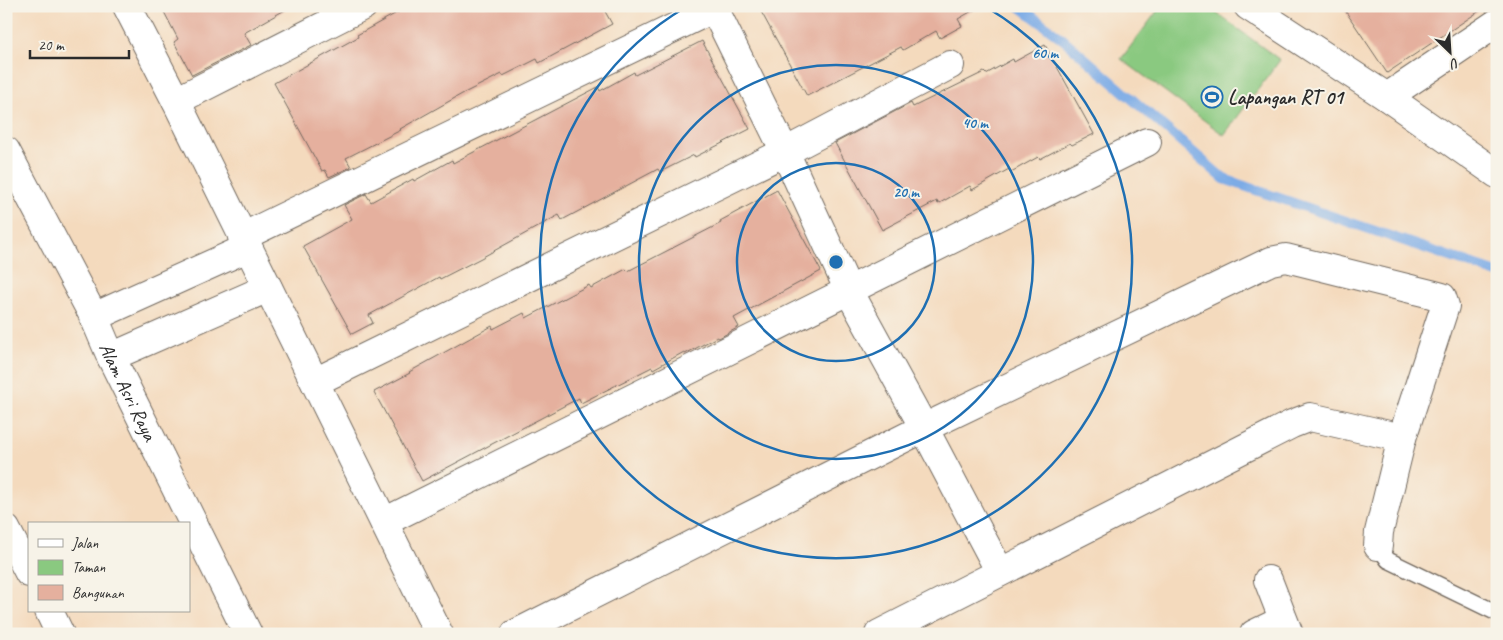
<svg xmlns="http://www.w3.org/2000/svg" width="1503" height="640" font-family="Caveat,sans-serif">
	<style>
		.green { fill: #8ac980; stroke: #5a7a56 }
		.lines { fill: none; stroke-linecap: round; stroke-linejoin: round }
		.stream { stroke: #7cabe6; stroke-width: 10 }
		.building { fill: #e5b09e }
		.lane-casing { stroke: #71685e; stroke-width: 18 }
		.street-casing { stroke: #71685e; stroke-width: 30 }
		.lane { stroke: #fff; stroke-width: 15 }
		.street { stroke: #fff; stroke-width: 28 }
		.ring { fill: none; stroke: #1f6fb2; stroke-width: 2.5 }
		.labels { text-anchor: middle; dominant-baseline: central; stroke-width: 4; stroke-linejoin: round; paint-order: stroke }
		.poi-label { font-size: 20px; font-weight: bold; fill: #2b2b2b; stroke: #f7f3e8; text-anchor: start }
		.street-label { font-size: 20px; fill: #2b2b2b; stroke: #f7f3e8 }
		.centre { fill: #1f6fb2; stroke: #f7f3e8; stroke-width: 2.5 }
		.ring-label { font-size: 15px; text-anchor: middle; font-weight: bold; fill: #1f6fb2; stroke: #f7f3e8; stroke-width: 4; stroke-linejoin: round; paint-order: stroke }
	</style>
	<rect width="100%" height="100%" fill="#f7f3e8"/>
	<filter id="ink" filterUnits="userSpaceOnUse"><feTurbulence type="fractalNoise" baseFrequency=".02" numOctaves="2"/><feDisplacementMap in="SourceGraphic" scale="10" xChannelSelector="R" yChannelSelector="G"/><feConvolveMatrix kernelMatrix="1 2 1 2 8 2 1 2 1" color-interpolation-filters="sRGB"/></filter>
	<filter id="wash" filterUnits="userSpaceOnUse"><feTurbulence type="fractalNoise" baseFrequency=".0096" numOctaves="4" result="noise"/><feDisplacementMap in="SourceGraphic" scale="20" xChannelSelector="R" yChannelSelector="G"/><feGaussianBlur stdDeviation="1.12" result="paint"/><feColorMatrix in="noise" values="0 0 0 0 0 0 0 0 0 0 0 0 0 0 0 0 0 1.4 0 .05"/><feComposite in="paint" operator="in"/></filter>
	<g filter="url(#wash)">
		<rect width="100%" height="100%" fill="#f4dabd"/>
		<path class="green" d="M1161,6h46l73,54 -56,75 -103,-76z"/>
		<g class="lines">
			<path class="stream" d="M1019,6l45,34 160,139 273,94"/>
		</g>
		<g id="blocks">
			<path class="building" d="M161,6h131l-48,27 7,12 -59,30 -18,-33 4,-3z
				M409,6h193l10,18 -73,39 -2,-4 -34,17 -1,-2 -40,20 -62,35 1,1 -55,28 5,9 -22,10 -4,-7 -3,1 -48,-88 84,-46 -1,-2z
				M758,6h223l-23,13 4,7 -22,12 -4,-7 -33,19 -2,-3 -94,49z
				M1342,6h145l-100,67z
				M702,41l48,88 -55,28 -1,-2 -34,17 -2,-3 -96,51 -3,-5 -78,43 -41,21 -1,-2 -70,38 4,8 -21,11 -49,-88 49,-27 -8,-14 22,-11 5,8 42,-23 1,2 38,-21 1,3 145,-76 2,4 34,-19 1,3z
				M1045,45l49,89 -22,11 -2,-2 -30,16 -2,-2 -27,15 -2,-3 -37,21 -2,-4 -32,18 -1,-3 -55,29 -47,-87 76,-40 2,4 71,-35 2,2 27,-15 1,3z
				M777,190l44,81 -87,47 5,9 -20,11 -2,-1 -32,17 -1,-2 -31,17 -1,-2 -71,36 -2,-5 -157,83 -48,-89 36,-19 -1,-1 83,-46 1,3 31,-16 2,5 63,-33 2,3 35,-19 2,2 93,-48 -1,-2z"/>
		</g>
	</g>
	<g filter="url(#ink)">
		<use href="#blocks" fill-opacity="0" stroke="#71685e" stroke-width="1"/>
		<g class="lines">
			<g class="lane-casing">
				<path id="lane" d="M1378,546l10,14 109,53"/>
			</g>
			<g class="street-casing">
				<g id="street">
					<path d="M127,6l49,95 263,533"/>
					<path d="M713,6l72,146 64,139 75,137 76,144"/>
					<path d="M1248,6l139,91 110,77"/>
					<path d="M1387,97l110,-74"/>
					<path d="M176,101l187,-95"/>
					<path id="s1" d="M6,151l88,166 17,40 137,277"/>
					<path d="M242,237l477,-231"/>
					<path d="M94,317l153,-69"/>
					<path d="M111,357l157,-69"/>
					<path d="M315,382l470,-230 165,-87"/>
					<path d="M384,522l763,-380"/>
					<path d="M6,529l23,44"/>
					<path d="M1268,580l21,54"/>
					<path d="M49,611l11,23"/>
					<path d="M515,634l409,-206 347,-167 15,-3 145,36 11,3 3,9 -43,132 -23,94 -1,14"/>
					<path d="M879,634l413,-210 18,-7 92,21"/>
					<path d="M1254,634l29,-14"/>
				</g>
			</g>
			<use href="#lane" class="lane"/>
			<use href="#street" class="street"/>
		</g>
	</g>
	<g class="ring">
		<circle cx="836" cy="262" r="99"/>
		<circle cx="836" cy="262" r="197"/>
		<path d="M986 7A296 296 0 1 1 686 7"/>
	</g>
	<defs>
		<g id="stadium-ring" transform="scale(1.125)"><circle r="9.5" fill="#f7f3e8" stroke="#1f6fb2" stroke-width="1.5"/><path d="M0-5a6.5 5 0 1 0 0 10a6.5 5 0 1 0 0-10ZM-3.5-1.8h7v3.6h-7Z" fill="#1f6fb2"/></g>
	</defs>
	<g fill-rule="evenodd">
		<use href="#stadium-ring" x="1212" y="97"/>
	</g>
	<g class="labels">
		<g class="poi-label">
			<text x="1228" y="97">Lapangan RT 01</text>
		</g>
		<g class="street-label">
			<text stroke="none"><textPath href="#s1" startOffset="270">Alam Asri Raya</textPath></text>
		</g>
	</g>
	<circle cx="836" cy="262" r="8" class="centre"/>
	<g class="ring-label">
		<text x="1045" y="58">60 m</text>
		<text x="975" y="128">40 m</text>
		<text x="906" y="197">20 m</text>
	</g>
	<rect width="1503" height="640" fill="none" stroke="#f7f3e8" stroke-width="25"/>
	<rect x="28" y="522" width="162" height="90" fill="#f7f3e8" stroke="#a5a39c"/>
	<rect x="38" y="539" width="25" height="8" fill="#ffffff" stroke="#a5a39c"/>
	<text x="72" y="548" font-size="15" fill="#2b2b2b">Jalan</text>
	<rect x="38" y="560" width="25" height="15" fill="#8ac980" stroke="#a5a39c"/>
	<text x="72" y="572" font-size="15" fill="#2b2b2b">Taman</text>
	<rect x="38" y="585" width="25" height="15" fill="#e5b09e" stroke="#a5a39c"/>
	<text x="72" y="598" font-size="15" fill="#2b2b2b">Bangunan</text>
	<g transform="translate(1450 52) rotate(155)" stroke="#f7f3e8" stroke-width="4" paint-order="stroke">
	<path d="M0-4L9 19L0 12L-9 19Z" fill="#2b2b2b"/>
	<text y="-8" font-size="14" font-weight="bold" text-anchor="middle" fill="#2b2b2b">U</text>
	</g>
	<path d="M30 50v8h99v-8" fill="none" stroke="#2b2b2b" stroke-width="2.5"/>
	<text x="38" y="50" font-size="15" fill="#2b2b2b" stroke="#f7f3e8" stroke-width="4" paint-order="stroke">20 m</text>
</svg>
